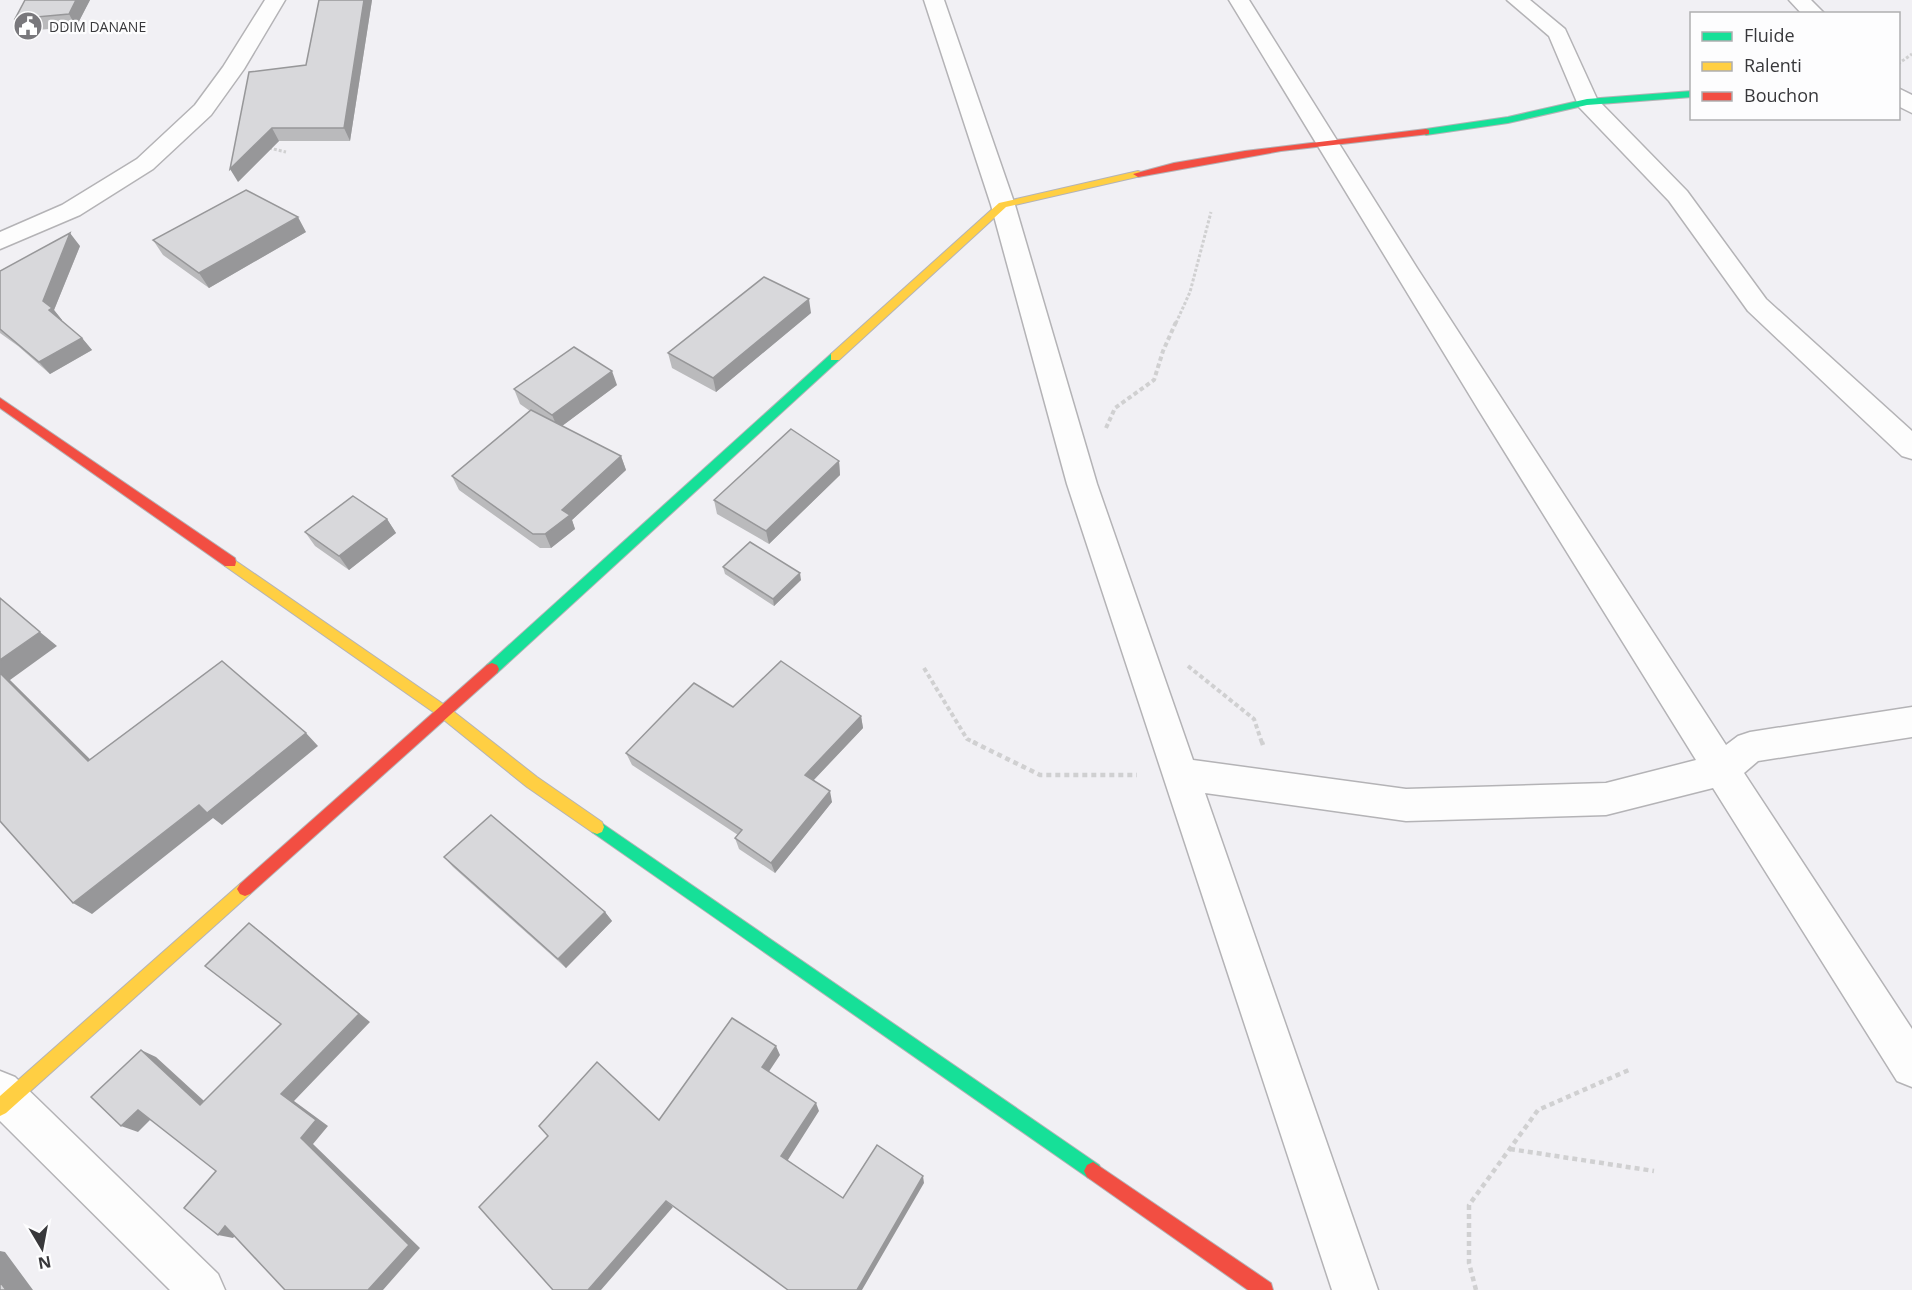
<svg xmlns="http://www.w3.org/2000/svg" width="1912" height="1290" font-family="'Open Sans',sans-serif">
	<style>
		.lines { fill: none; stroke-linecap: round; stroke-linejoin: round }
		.street-casing { stroke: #b4b3b6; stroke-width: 3 }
		.fast-casing { stroke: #b4b3b6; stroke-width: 2 }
		.slow-casing { stroke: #b4b3b6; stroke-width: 2 }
		.jam-casing { stroke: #b4b3b6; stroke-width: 2 }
		.path-far2 { stroke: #d0d0d1; stroke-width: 3; stroke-dasharray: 3 2; stroke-linecap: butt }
		.path-far1 { stroke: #d0d0d1; stroke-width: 4; stroke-dasharray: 4.5 3; stroke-linecap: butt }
		.path { stroke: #d0d0d1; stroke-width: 4.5; stroke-dasharray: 5 4; stroke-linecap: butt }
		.street { fill: #fdfdfd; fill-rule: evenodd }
		.fast { fill: #16e098; fill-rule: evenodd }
		.slow { fill: #ffcf43; fill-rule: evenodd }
		.jam { fill: #f24e42; fill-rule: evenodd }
		.wall { fill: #bababc }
		.shaded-wall { fill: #979799 }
		.building { fill: #d8d8db; stroke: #979799; stroke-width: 1.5 }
		.labels { text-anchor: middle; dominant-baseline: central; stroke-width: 4.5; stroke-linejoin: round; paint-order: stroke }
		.far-poi-label { font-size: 14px; fill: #38383b; stroke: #fdfdfe; text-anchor: start }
	</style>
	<rect width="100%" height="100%" fill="#f1f0f4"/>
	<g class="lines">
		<g class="street-casing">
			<path id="street" d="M265,0h20l-41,69 -33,46 -58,54 -73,46 -80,34v-17l62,-27 75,-46 58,-54 28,-38z
				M924,0h20l71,205 82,279 96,276 213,29 200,-6 90,-23 -218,-351 -249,-409h20l168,268 309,477 12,-9 12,-4 162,-25v30l-154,24 -14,12 168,256v58l-15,-6 -184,-293 -107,27 -200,6 -201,-28 173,497h-46l-265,-806 -76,-279z
				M1507,0h23l35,29 32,70 90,92 79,108 146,132v28l-10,-3 -154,-145 -79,-110 -90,-94 -30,-71z
				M1789,0h22l14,14h-23z
				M1898,88l14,7v18l-14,-7z
				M0,1071l15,6 203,197 7,16h-55l-170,-169z"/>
		</g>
		<g class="fast-casing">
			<path id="fast" d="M1692,91v6l-105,8 -79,18 -82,12 -5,-3 5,-3 82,-12 79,-18z
				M835,353l4,1v6l-342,313h-10l-2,-4 2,-4 344,-311z
				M597,820l502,345 3,6 -3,6 -6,3 -6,-3 -495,-345 -2,-5 2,-5z"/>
		</g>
		<g class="slow-casing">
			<path id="slow" d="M1138,171l3,1v4l-135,31 -167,153h-8v-6l168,-151z
				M230,557l219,151 88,69 65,45 2,5 -2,5 -5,2 -5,-2 -65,-45 -88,-71 -214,-150 -1,-4z
				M245,882l5,2 3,5 -3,5 -244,219 -6,3v-20l240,-212z"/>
		</g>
		<g class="jam-casing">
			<path id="jam" d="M1426,129l3,1v4l-148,17 -143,26 -5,-3 41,-11 71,-12z
				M0,398l235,160 1,4 -1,4h-10l-225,-158z
				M492,663l5,2 2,4 -2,4 -247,221 -5,2 -5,-2 -3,-5 3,-5 247,-219z
				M1093,1162l178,121 2,7h-25l-161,-113 -3,-6 3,-6z"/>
		</g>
		<path class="path-far2" d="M1898,64l14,-10
			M269,148l17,4
			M1176,323l14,-31 21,-80"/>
		<path class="path-far1" d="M1106,428l9,-20 39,-28 9,-29 13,-29
			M1188,666l66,53 8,24
			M924,668l43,71 9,4"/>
		<path class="path" d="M973,742l67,33h97
			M1262,742l1,3
			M1510,1149l144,22
			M1476,1290l-7,-27v-58l69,-95 91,-40"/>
		<use href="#street" class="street"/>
		<use href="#fast" class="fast"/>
		<use href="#slow" class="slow"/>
		<use href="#jam" class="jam"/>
	</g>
	<path class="wall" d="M25,0h65l-14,27 -53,4 -8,-12z
		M319,0h53l-22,141h-71l-41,41 68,-117z
		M306,232l-97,56 -46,-33 -10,-15z
		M80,246l-26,64 8,10 -1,1 21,17 10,12 -42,24 -32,-28 -18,-13v-62z
		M811,313l-95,79 -44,-24 -4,-15z
		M617,385l-55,41 59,30 5,14 -54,50 3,9 -24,19h-11l-81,-58 -7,-14 78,-65 -10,-7 -6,-15z
		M839,461l1,14 -71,69 -52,-30 -3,-14z
		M387,519l9,14 -47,37 -34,-24 -10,-14z
		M723,567l78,13 -27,26 -49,-32z
		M861,716l2,12 -50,53 19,21 -57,71 -36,-24 -4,-11 3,-3 -106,-70 -6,-12z
		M444,857l161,55 7,9 -46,47 -113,-101z"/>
	<path class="shaded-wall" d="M76,0h14l-14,27 -7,-13z
		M364,0h8l-22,141 -6,-13z
		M272,128l7,13 -41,41 -8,-13z
		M298,217l8,15 -97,56 -10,-15z
		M70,233l10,13 -26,64 8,10 -3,2 -16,-21z
		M809,299l2,14 -95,79 -3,-14z
		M82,338l10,12 -42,24 -11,-12z
		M612,371l5,14 -59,44 -6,-14z
		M621,456l5,14 -54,50 3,9 -24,19 -6,-14 17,-24z
		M839,461l1,14 -71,69 -3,-13z
		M387,519l9,14 -47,37 -10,-14z
		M800,573l1,7 -27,26 -1,-7z
		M40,632l17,14 -47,34 95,94 -17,-13 -88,-88v-13z
		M861,716l2,12 -56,59 -2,-12z
		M306,733l12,13 -96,79 -9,-7 -121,96 -19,-11 126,-98z
		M830,791l2,11 -57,71 -4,-10z
		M605,912l7,9 -46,47 -8,-9z
		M249,923l12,9 109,90 -76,79 34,25 -15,18 107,104 -37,42h-15l-87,-196 78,-80z
		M776,1046l4,9 -14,21 -4,-9z
		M141,1050l15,7 59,54 -15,-6z
		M816,1103l3,8 -33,52 -5,-7z
		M138,1110l16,6 -16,16 -17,-6z
		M923,1176l1,7 -62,107h-5z
		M666,1201l7,6 -72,83h-13z
		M225,1226l15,4 -7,8 -15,-3z
		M0,1251l5,1 28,38h-27l-6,-8z"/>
	<path class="building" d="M25,0h51l-7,14 -54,5z
		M319,0h45l-20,128h-72l-42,41 19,-97 57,-7z
		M246,190l52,27 -99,56 -46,-33z
		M70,233l-27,68 9,7 -3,2 33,28 -43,24 -39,-33v-58z
		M764,277l45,22 -96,79 -45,-25z
		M574,347l38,24 -60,44 -38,-26z
		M531,410l90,46 -59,54 8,5 -25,19h-12l-81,-58z
		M791,429l48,32 -73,70 -52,-31z
		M353,496l34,23 -48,37 -34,-24z
		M750,542l50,31 -27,26 -50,-32z
		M0,598l40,34 -40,28z
		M222,661l84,72 -99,80 -8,-8 -126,98 -73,-82v-148l88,88z
		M781,661l80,55 -56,59 25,16 -59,72 -36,-25 7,-8 -116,-77 68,-70 39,24z
		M491,815l114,97 -47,47 -114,-102z
		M249,923l110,91 -78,80 35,26 -15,18 108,107 -41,45h-83l-60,-64 -7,9 -34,-27 32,-37 -78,-61 -17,16 -30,-29 50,-47 59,55 81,-81 -76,-58z
		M732,1018l44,28 -14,21 54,36 -35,53 62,42 34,-53 46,31 -66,114h-69l-122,-89 -78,89h-35l-74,-83 69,-71 -9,-10 58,-64 62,58z
		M0,1282l6,8h-6z"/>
	<defs>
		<g id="civic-disc" transform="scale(1.5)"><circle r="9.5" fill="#79787c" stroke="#fdfdfe"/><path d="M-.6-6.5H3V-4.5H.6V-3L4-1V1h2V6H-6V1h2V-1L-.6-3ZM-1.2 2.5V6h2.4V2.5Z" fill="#fff"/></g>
	</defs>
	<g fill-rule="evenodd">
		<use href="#civic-disc" x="28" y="26"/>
	</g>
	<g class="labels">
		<g class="far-poi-label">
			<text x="49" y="26">DDIM DANANE</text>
		</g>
	</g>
	<rect x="1690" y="12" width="210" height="108" fill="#fdfdfe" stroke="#aeaeb0" stroke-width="1.5"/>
	<rect x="1702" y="32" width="30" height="9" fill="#16e098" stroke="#aeaeb0" stroke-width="1.5"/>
	<text x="1744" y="42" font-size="18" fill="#38383b">Fluide</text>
	<rect x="1702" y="62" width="30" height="9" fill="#ffcf43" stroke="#aeaeb0" stroke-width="1.5"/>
	<text x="1744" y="72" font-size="18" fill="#38383b">Ralenti</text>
	<rect x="1702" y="92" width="30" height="9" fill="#f24e42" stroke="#aeaeb0" stroke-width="1.5"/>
	<text x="1744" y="102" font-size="18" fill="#38383b">Bouchon</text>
	<g transform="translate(42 1248) rotate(170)" stroke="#fdfdfe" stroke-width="4.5" paint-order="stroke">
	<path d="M0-4.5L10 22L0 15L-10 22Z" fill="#38383b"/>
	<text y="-9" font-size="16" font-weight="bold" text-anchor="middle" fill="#38383b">N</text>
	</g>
</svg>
